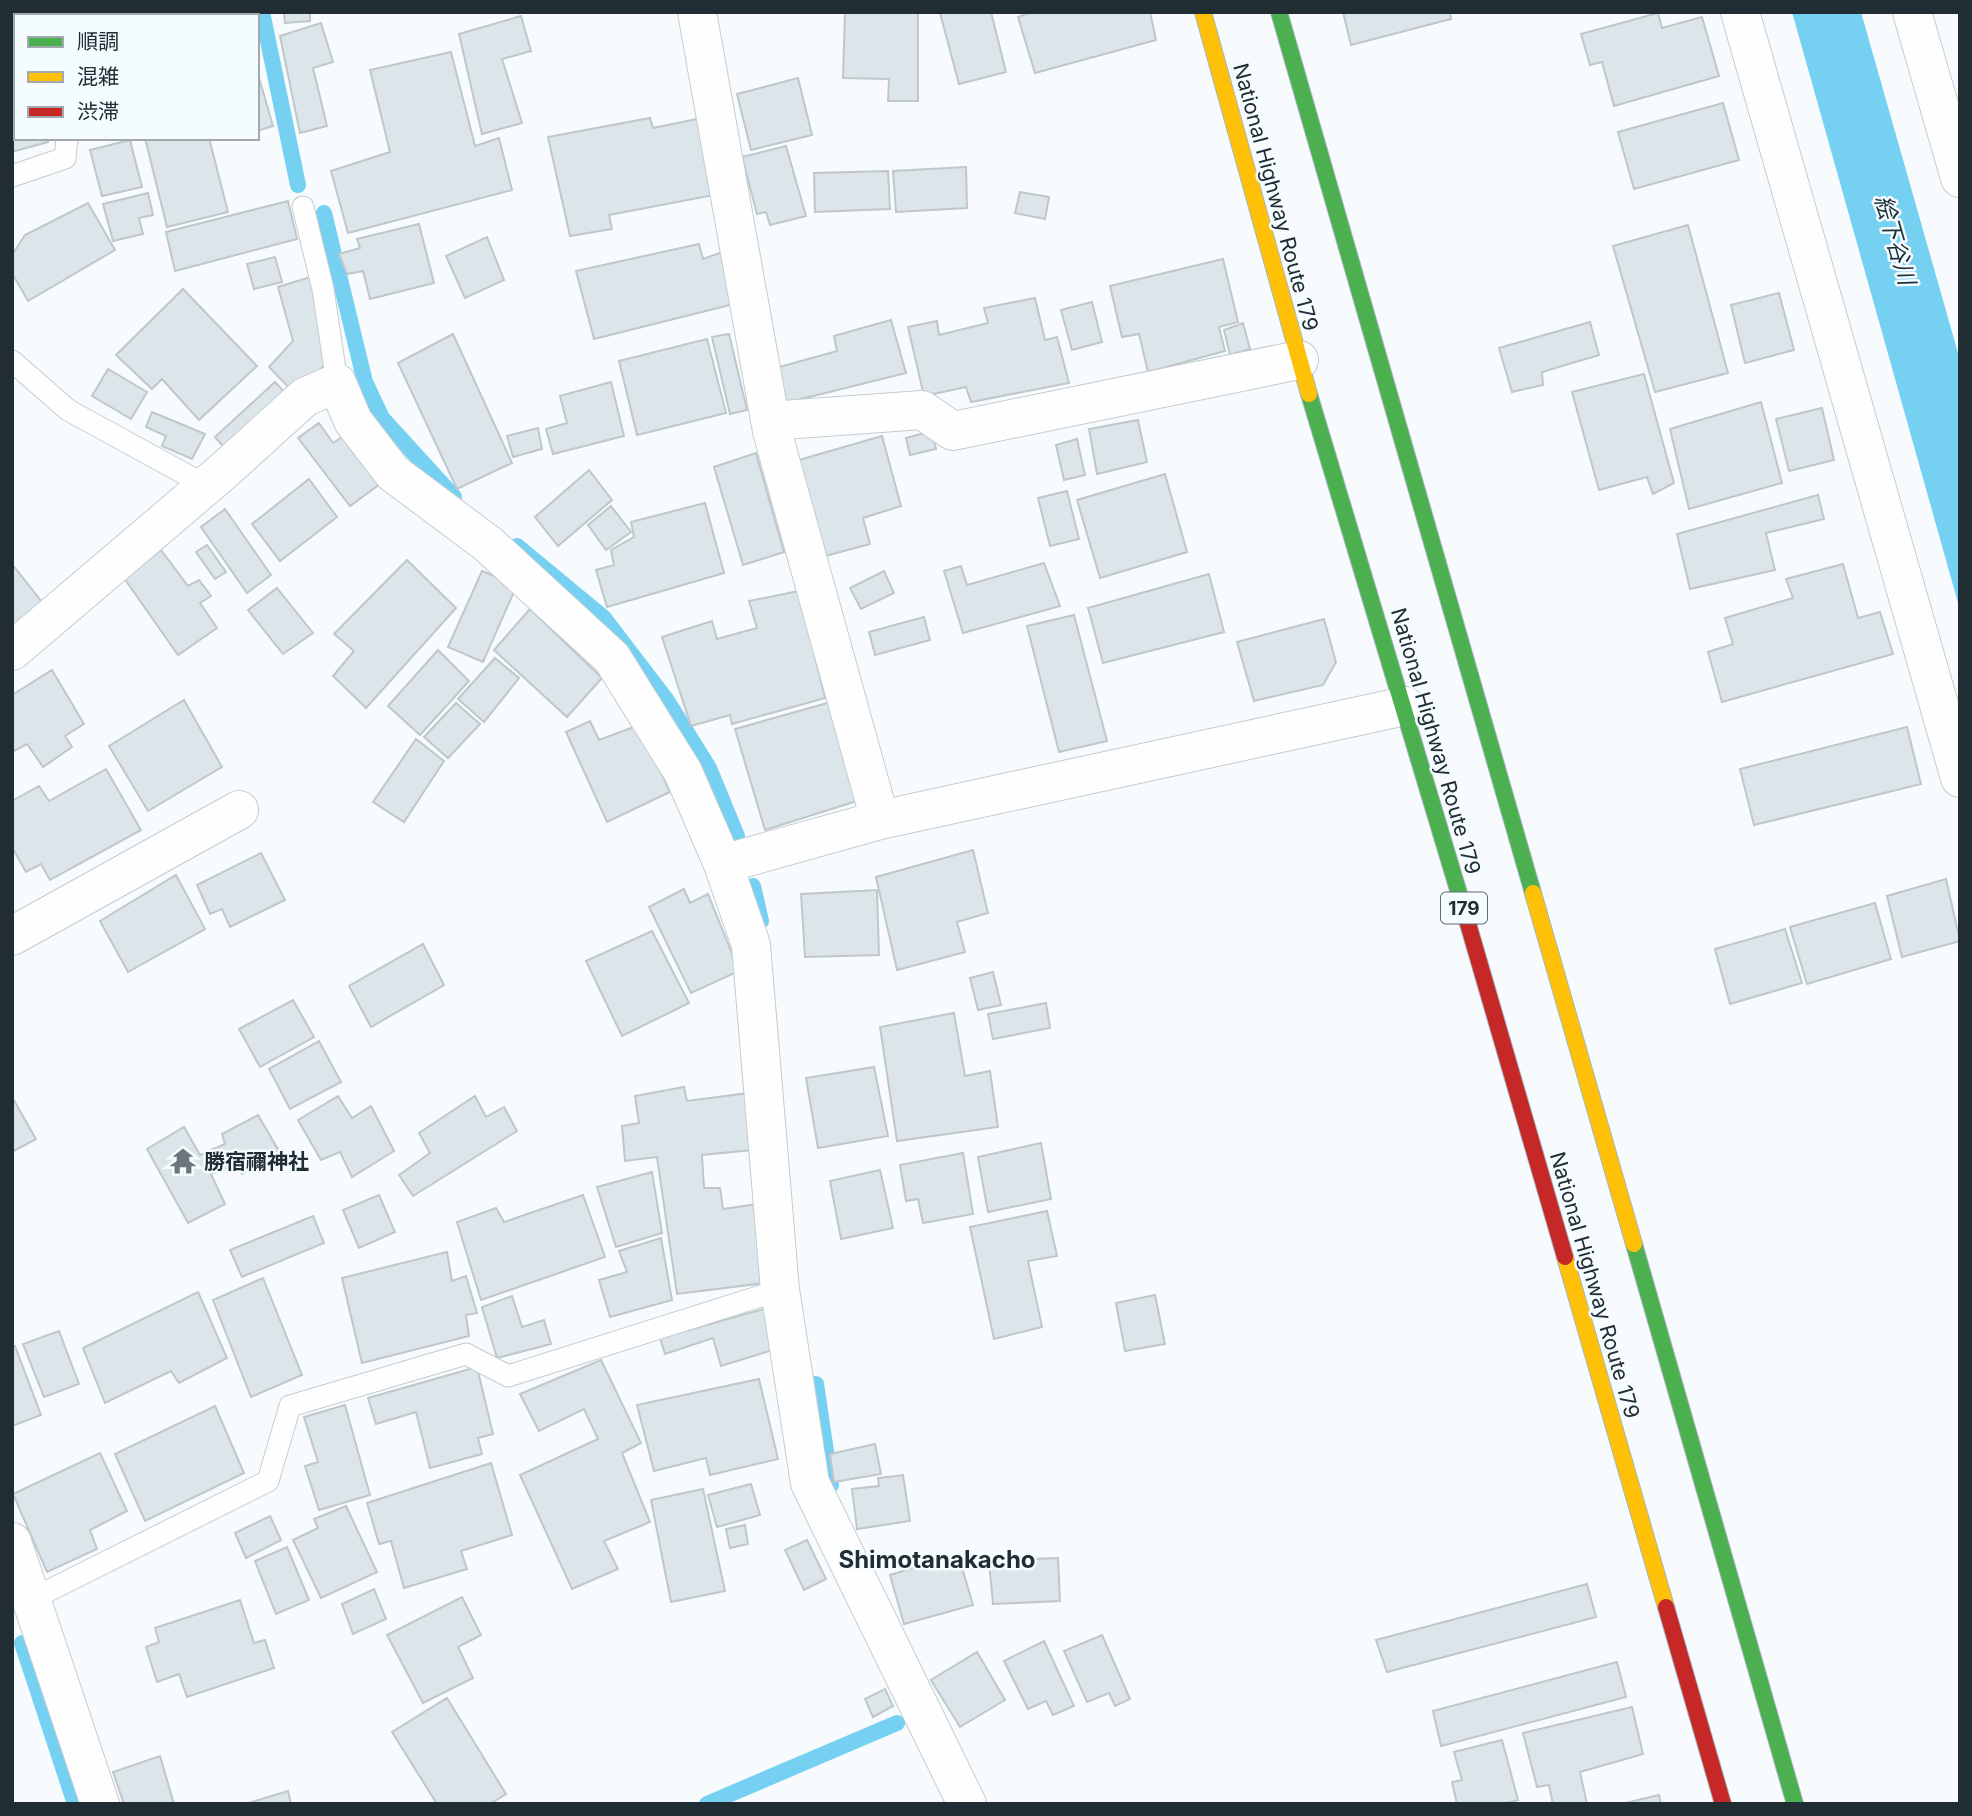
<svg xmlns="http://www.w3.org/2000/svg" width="1972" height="1816" font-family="Inter,'Noto Sans JP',sans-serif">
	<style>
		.water { fill: #76d0f2 }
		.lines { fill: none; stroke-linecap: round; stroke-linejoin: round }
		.stream { stroke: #76d0f2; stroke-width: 16 }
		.building { fill: #dbe5ea; stroke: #bfc7cb; stroke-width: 2 }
		.lane-casing { stroke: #c4cdd0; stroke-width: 23 }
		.street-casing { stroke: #c4cdd0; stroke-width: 40 }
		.fast-casing { stroke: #a6b7be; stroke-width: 18 }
		.slow-casing { stroke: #a6b7be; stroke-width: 18 }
		.jam-casing { stroke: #a6b7be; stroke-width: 18 }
		.lane { stroke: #fefeff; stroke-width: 21 }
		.street { stroke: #fefeff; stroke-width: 38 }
		.fast { stroke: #4caf50; stroke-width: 16 }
		.slow { stroke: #ffc107; stroke-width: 16 }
		.jam { stroke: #c62828; stroke-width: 16 }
		.labels { text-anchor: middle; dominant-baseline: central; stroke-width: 5; stroke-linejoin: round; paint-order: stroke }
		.shield { fill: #f5fcff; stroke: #606b70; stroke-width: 2 }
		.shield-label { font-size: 19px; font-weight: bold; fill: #202d33 }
		.street-label { font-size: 21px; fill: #202d33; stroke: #f5fcff }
		.poi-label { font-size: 21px; font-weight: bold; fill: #202d33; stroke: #f5fcff; text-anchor: start }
		.water-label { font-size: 23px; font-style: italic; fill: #1a2f38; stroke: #f5fcff }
		.quarter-label { font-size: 24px; font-weight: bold; fill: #202d33; stroke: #f5fcff }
	</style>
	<rect width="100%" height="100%" fill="#f7fbfd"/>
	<path class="water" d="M1792,12h69l99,348v250z"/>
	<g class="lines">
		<path class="stream" d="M262,12l36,173
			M324,213l41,169 17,36 72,79
			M517,546l87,72 62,81 43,69 28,68
			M753,886l8,35
			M816,1384l15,101
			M22,1643l53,161
			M707,1804l190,-81"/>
	</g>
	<path class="building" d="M62,12h22l1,4h-22z
		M136,12h104l1,2 -116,2z
		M284,12h26v9l-25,2z
		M845,12h73v89h-30l1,-22 -46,-1z
		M991,12l15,60 -47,12 -19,-71z
		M1031,12h119l6,28 -121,33 -17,-56z
		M1343,12h107l1,7 -100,26z
		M1658,13l4,15 40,-11 17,59 -105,30 -12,-44 -12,3 -9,-31z
		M521,16l10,35 -29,8 20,64 -40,11 -23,-100z
		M321,23l12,39 -20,6 14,58 -27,7 -20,-97z
		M451,52l24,94 24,-8 13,52 -164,43 -17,-62 59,-19 -20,-82z
		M257,71l16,55 -16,5z
		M798,78l14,57 -61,15 -14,-56z
		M1723,103l16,57 -105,29 -16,-57z
		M16,118v20h31l1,4 -36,10v-33z
		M650,118l3,10 49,-10 12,77 -105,20 3,14 -42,7 -22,-99z
		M145,138h64l19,74 -61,15z
		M130,140l12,47 -40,9 -12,-46z
		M786,146l20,70 -36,9 -4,-13 -9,2 -15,-57z
		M966,167l1,41 -71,4 -3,-41z
		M888,171l2,38 -75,3 -1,-39z
		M1020,192l29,5 -4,22 -30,-6z
		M148,193l5,22 -14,3 4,16 -30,7 -10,-37z
		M288,201l9,38 -122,32 -9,-39z
		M88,203l27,47 -87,51 -16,-28v-18l13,-20z
		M419,224l15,59 -64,16 -7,-28 -16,3 -8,-20 21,-6 -3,-9z
		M1688,225l40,148 -73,19 -42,-146z
		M487,237l17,43 -39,18 -19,-42z
		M699,244l4,15 25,-9 14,52 -148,37 -18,-68z
		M275,257l7,25 -28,7 -7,-25z
		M1223,259l15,63 -19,5 6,24 -77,21 -9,-38 -17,3 -12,-51z
		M314,276l19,83 -40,33 -24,-25 24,-26 -15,-54z
		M183,289l74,77 -58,54 -37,-41 -10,10 -36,-34z
		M1779,293l15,57 -49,13 -14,-58z
		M1035,298l10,42 12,-3 12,46 -98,19 -5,-15 -42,9 -16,-69 29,-6 2,14 49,-12 -4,-15z
		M1092,302l10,40 -30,8 -11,-40z
		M891,320l15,53 -121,30 -9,-35 61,-17 -3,-15z
		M1590,322l9,33 -57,17 1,13 -31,7 -13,-44z
		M1243,323l7,26 -20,6 -6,-25z
		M453,334l59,129 -55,26 -59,-126z
		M729,334l18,76 -17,4 -18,-77z
		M707,339l19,74 -89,22 -18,-74z
		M108,369l39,23 -16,27 -39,-23z
		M1644,374l30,109 -21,11 -6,-17 -48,13 -27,-98z
		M275,382l13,14 -60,56 -13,-15z
		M611,382l13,54 -71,18 -7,-25 21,-6 -7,-27z
		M1761,402l21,81 -93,26 -19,-80z
		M1822,408l12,52 -45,11 -13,-52z
		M152,412l53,22 -13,25 -30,-13 4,-10 -20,-9z
		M1138,420l9,42 -50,12 -8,-45z
		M319,423l14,20 15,-10 36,48 -34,25 -52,-68z
		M538,428l4,21 -29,8 -6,-21z
		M932,431l4,18 -26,6 -4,-17z
		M882,436l19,70 -38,12 7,26 -52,14 -26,-96z
		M1077,439l8,36 -21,5 -8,-35z
		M756,453l28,99 -41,13 -29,-98z
		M589,470l23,30 -54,46 -23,-29z
		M1165,474l22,78 -87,26 -23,-78z
		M309,479l28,38 -57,44 -28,-37z
		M1067,491l12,48 -29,7 -12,-48z
		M1818,495l6,24 -58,14 9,37 -85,19 -13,-55z
		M705,503l19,70 -117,34 -11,-37 18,-5 -3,-15 23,-13 -3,-15z
		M611,506l20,26 -25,18 -18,-25z
		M225,509l46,66 -24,18 -46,-66z
		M207,545l19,27 -11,7 -19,-27z
		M161,550l27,36 11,-6 12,16 -11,7 17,25 -39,27 -54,-77z
		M407,560l49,48 -90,100 -33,-32 21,-25 -20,-17z
		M1044,563l16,43 -97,27 -19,-62 17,-5 6,19z
		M12,564l30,38 -30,24z
		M1843,564l15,54 22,-6 13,42 -171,48 -14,-50 25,-8 -8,-26 68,-20 -7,-19z
		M482,571l35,14 -34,77 -35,-15z
		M884,571l10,22 -33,16 -11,-21z
		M1209,574l15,58 -121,31 -15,-55z
		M277,588l36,45 -30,21 -35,-44z
		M799,591l26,107 -93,26 -2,-9 -39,11 -29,-89 50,-16 5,18 40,-11 -8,-27z
		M530,609l72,69 -35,39 -73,-67z
		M1074,615l33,126 -48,11 -32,-126z
		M924,617l6,23 -55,15 -6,-23z
		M1324,619l12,43 -13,23 -69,16 -17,-59z
		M438,650l31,31 -49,54 -32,-29z
		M495,658l24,20 -35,44 -26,-23z
		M52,670l32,54 -19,12 7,11 -29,20 -16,-23 -15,8v-57z
		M184,700l38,67 -74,44 -39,-65z
		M831,702l29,98 -95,30 -30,-101z
		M456,703l24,21 -32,34 -24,-21z
		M590,721l9,19 40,-15 31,67 -63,30 -41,-90z
		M1907,727l14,57 -167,41 -14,-56z
		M416,739l28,22 -40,61 -31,-20z
		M106,769l35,61 -91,50 -9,-16 -15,8 -14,-25v-46l27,-15 10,15z
		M973,850l15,63 -31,9 8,30 -68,18 -21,-93z
		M261,853l24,47 -55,27 -8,-18 -12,5 -13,-29z
		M176,875l29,54 -77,43 -28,-51z
		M1946,879l14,62 -58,16 -15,-61z
		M684,889l6,14 18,-9 31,77 -48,22 -42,-86z
		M877,890l2,65 -74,2 -4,-63z
		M1875,903l16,56 -84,25 -17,-57z
		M1785,929l17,54 -72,21 -15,-55z
		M652,931l37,72 -67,33 -36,-75z
		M423,944l21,41 -73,42 -22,-41z
		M993,972l8,33 -23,5 -8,-32z
		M293,1000l21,37 -54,30 -21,-38z
		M1046,1003l4,25 -57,11 -5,-25z
		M954,1013l11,63 25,-5 8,56 -101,14 -17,-114z
		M319,1041l22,41 -51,27 -21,-40z
		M874,1067l14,69 -70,12 -12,-70z
		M684,1087l3,14 62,-8 3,57 -50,5 2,33h16l3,21 35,-5 7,79 -88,11 -20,-137 -32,4 -3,-35 17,-3 -4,-27z
		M338,1096l14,22 19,-12 23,45 -42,26 -12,-25 -19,8 -23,-40z
		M475,1096l11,21 18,-10 13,24 -104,65 -14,-21 31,-22 -11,-20z
		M12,1097l24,42 -24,13z
		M258,1115l21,36 -37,23 -6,-10 -25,10 14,30 -37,19 -41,-74 37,-22 16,28 25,-11 -3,-10z
		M1041,1143l10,56 -63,13 -10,-55z
		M963,1153l10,61 -50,9 -5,-24 -12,2 -6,-36z
		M880,1170l13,58 -52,11 -11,-58z
		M652,1172l10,61 -46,14 -19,-60z
		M379,1195l16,37 -36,16 -16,-38z
		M583,1195l22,62 -124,43 -24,-78 39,-14 8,14z
		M1047,1211l10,45 -29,5 14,66 -48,12 -24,-112z
		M313,1216l11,27 -82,34 -12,-27z
		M661,1238l11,62 -62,17 -11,-37 28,-8 -8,-21z
		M447,1252l5,29 14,-5 11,37 -11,2 3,21 -107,27 -20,-85z
		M263,1278l39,97 -51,22 -38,-97z
		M198,1292l29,66 -48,25 -8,-12 -66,32 -22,-55z
		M1155,1295l10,49 -40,7 -9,-48z
		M512,1296l10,31 22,-7 7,24 -54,14 -15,-51z
		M764,1309l12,40 -55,17 -8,-28 -48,16 -5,-16z
		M59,1331l20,53 -35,13 -21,-53z
		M15,1346l26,69 -29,11v-79z
		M601,1360l40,83 -19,10 28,69 -46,19 14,28 -46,20 -52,-114 78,-36 -14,-30 -45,22 -19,-37z
		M477,1367l16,67 -15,4 4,16 -52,14 -14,-56 -40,12 -8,-26z
		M759,1379l19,80 -68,16 -4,-17 -52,13 -17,-66z
		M345,1405l25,90 -51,15 -14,-44 13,-4 -14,-45z
		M215,1406l29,67 -99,48 -30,-67z
		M875,1444l6,30 -47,8 -4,-28z
		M100,1453l27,58 -37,19 7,19 -50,23 -34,-78z
		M491,1463l21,72 -51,16 6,18 -63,19 -13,-47 -12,3 -12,-41z
		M903,1475l7,46 -53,8 -5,-40 27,-3 -1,-8z
		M751,1484l9,31 -43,12 -9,-32z
		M703,1489l22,102 -54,11 -20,-102z
		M346,1506l31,66 -56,26 -28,-58 25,-12 -4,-9z
		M270,1516l11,24 -35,18 -11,-25z
		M745,1525l3,19 -18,4 -4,-19z
		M807,1540l19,39 -22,11 -19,-40z
		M287,1547l22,53 -33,14 -21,-53z
		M958,1554l15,51 -69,19 -14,-49z
		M1058,1558l2,43 -67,3 -4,-43z
		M1587,1584l9,33 -209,55 -11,-32z
		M374,1589l12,30 -33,15 -11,-30z
		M462,1597l19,38 -23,12 15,31 -50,25 -36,-68z
		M240,1600l14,43 11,-3 9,28 -87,29 -8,-23 -22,8 -11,-35 13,-5 -4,-14z
		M1102,1635l28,64 -15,7 -6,-13 -22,9 -23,-51z
		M1044,1641l30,65 -21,9 -7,-14 -18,8 -24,-48z
		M977,1652l28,48 -45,27 -29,-47z
		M1617,1662l9,35 -185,49 -8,-35z
		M885,1689l8,17 -20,11 -8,-18z
		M447,1698l59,96 -16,10h-53l-45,-72z
		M1632,1707l11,47 -63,18 7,32h-34l-4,-19 -12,2 -14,-54z
		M1502,1740l16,60 -15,4h-46l-5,-22 10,-2 -8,-28z
		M160,1756l14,48h-50l-11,-32z
		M288,1791l3,13h-46z
		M1659,1795l2,9h-40z"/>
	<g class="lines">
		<g class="lane-casing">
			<path id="lane" d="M12,21l4,8
				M12,176l53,-18 2,-20
				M303,207l20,82 14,94
				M12,361l56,49 137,75
				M32,1599l236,-118 22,-75 176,-52 42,22 272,-86"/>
		</g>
		<g class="street-casing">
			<path id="street" d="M697,12l75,419 108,389
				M1740,12l220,766
				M1912,12l48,166
				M770,421l152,-11 31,21 346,-71
				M12,651l208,-177 85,-77 32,-14 16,38 40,52 95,71 124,114 71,114 40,92 28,81 29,345 30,193 157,321
				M723,864l157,-44 525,-114
				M12,936l227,-126
				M12,1542l88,262"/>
		</g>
		<g class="fast-casing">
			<path id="fast" d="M1279,12l254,881
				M1309,394l155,516
				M1634,1244l161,560"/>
		</g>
		<g class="slow-casing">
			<path id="slow" d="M1203,12l106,382
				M1533,893l101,351
				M1565,1257l101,350"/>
		</g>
		<g class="jam-casing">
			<path id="jam" d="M1464,910l101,347
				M1666,1607l57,197"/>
		</g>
		<use href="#lane" class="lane"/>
		<use href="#street" class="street"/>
		<use href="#fast" class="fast"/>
		<use href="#slow" class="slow"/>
		<use href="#jam" class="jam"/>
	</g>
	<defs>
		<g id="temple-bare" transform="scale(2.1)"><path d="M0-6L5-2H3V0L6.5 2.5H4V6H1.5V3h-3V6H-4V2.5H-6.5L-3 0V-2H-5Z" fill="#6b757a" stroke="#f5fcff" stroke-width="2.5" paint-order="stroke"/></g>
	</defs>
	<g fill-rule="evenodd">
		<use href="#temple-bare" x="183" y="1161"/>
	</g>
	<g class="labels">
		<rect class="shield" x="1441" y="892.5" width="46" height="31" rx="5"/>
		<g class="shield-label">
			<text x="1464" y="908">179</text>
		</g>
		<g class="street-label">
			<text transform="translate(1276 197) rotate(75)">National Highway Route 179</text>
			<text transform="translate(1436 741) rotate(74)">National Highway Route 179</text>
			<text transform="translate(1595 1285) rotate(74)">National Highway Route 179</text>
		</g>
		<g class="poi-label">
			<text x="204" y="1161">勝宿禰神社</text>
		</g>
		<g class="water-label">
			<text transform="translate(1895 240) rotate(74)">絵下谷川</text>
		</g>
		<g class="quarter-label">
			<text x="937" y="1559">Shimotanakacho</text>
		</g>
	</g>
	<rect width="1972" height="1816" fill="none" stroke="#202d33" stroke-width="28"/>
	<rect x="14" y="14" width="245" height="126" fill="#f5fcff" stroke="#a0a9ad" stroke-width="2"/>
	<rect x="28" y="37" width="35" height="10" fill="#4caf50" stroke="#a0a9ad" stroke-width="2"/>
	<text x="77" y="49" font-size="21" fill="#202d33">順調</text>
	<rect x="28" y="72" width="35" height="10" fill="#ffc107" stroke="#a0a9ad" stroke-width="2"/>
	<text x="77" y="84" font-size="21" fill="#202d33">混雑</text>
	<rect x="28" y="107" width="35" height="10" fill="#c62828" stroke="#a0a9ad" stroke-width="2"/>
	<text x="77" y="119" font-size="21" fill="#202d33">渋滞</text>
</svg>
